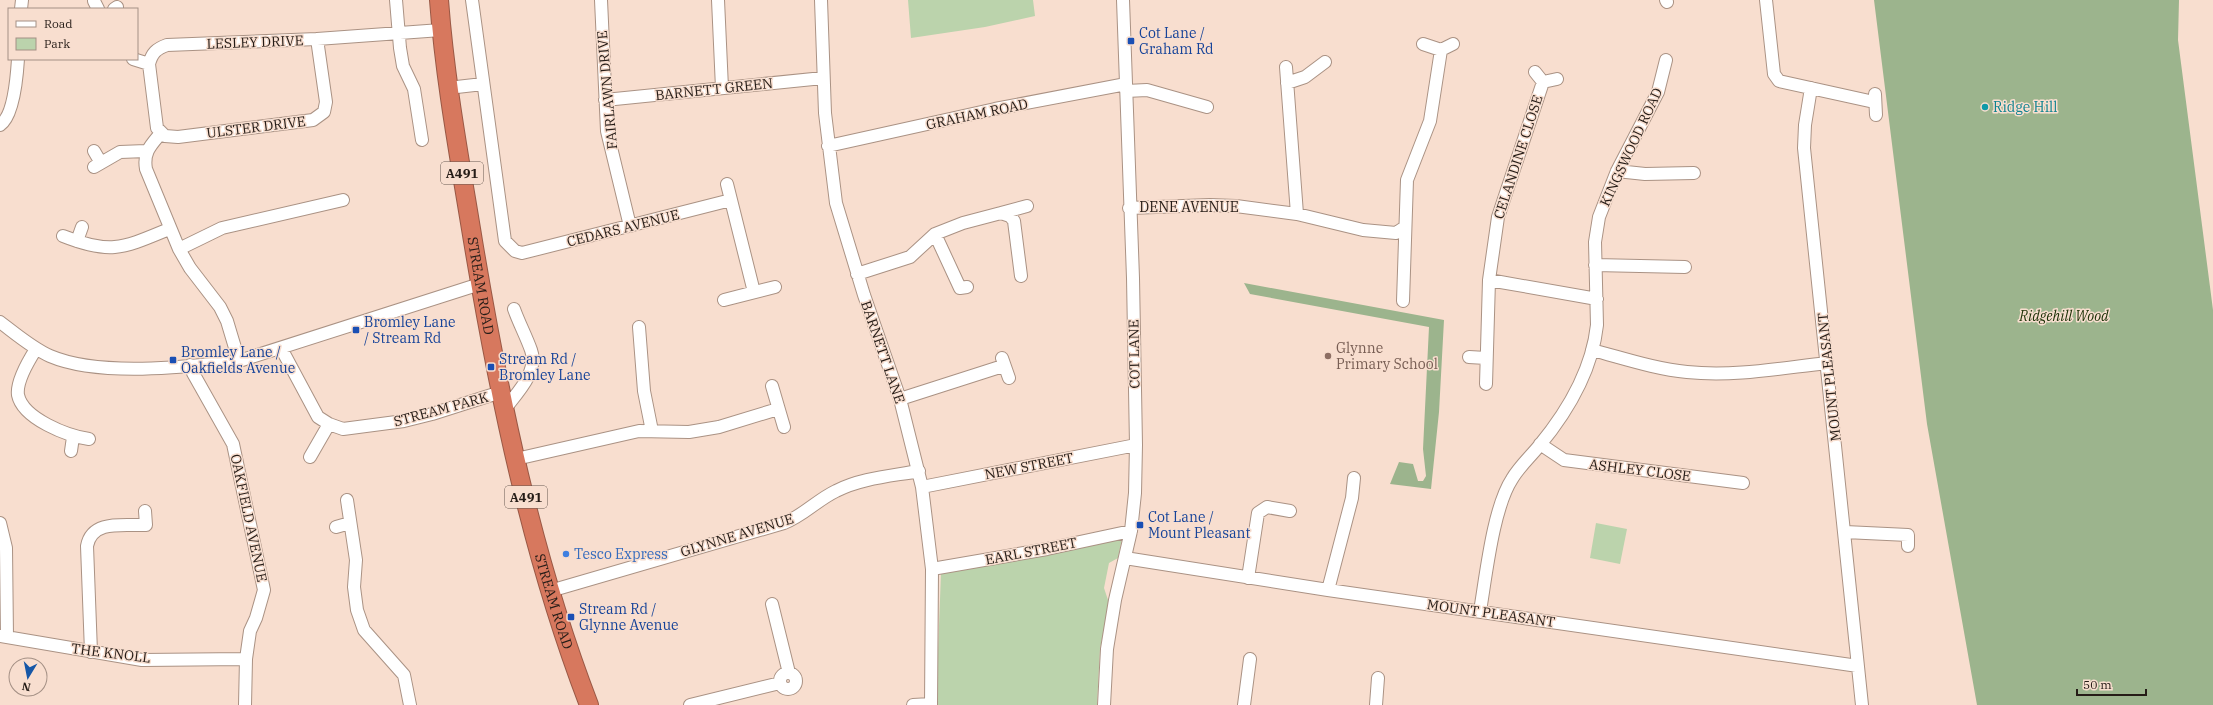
<svg xmlns="http://www.w3.org/2000/svg" width="2213" height="705" font-family="'IBM Plex Serif',serif">
	<style>
		.green { fill: #bbd3ac }
		.forest { fill: #9cb48d }
		.lines { fill: none; stroke-linecap: round; stroke-linejoin: round }
		.minor-casing { stroke: #aa9284; stroke-width: 14 }
		.highway-casing { stroke: #995845; stroke-width: 20 }
		.minor { stroke: #fff; stroke-width: 12 }
		.highway { stroke: #d7785e; stroke-width: 18 }
		.transit-dot { fill: #1a4fb4; stroke: #f8decf; stroke-width: 1.5 }
		.culture-dot { fill: #0f9aa8; stroke: #f8decf; stroke-width: 1.5 }
		.education-dot { fill: #8d6e63; stroke: #f8decf; stroke-width: 1.5 }
		.shop-dot { fill: #3f7fe0; stroke: #f8decf; stroke-width: 1.5 }
		.labels { text-anchor: middle; dominant-baseline: central; stroke-width: 3; stroke-linejoin: round; paint-order: stroke }
		.shield { fill: #f8decf; stroke: #64564e; stroke-width: 1 }
		.shield-label { font-size: 13px; font-weight: bold; fill: #251c17 }
		.transit-label { font-size: 14px; fill: #164399; stroke: #f8decf; text-anchor: start }
		.street-label { font-size: 14px; fill: #251c17; stroke: #f8decf }
		.culture-label { font-size: 14px; fill: #0d838f; stroke: #f8decf; text-anchor: start }
		.park-label { font-size: 14px; font-style: italic; fill: #1a3005; stroke: #f8decf }
		.education-label { font-size: 14px; fill: #785e54; stroke: #f8decf; text-anchor: start }
		.shop-label { font-size: 14px; fill: #366cbe; stroke: #f8decf; text-anchor: start }
	</style>
	<rect width="100%" height="100%" fill="#f8decf"/>
	<path class="green" d="M908,0h125l2,16 -50,11 -74,11z
		M1596,523l31,6 -7,35 -30,-6z
		M1122,538l-4,20 -9,5 -5,25 5,15 -9,46 -3,56h-161l5,-132z"/>
	<path class="forest" d="M1874,0h305l-1,40 35,270v395h-236l-50,-281z
		M1244,283l200,37 -5,92 -8,77 -41,-5 9,-22 14,2 5,17h5l3,-5 -3,-27 6,-122 -179,-33z"/>
	<g class="lines">
		<g class="minor-casing">
			<path id="minor" d="M396,0l4,48 3,18 11,23 8,51
				M472,0l33,241 10,10 7,2 209,-53
				M601,0l6,131 23,95
				M718,0l4,88
				M821,0l4,113 11,90 28,92 36,104 22,88 10,82 -1,136
				M1666,0l1,2
				M1766,0l8,74 5,7 95,21
				M94,1l4,8
				M21,9l1,-9
				M114,9l3,-2
				M317,39l9,63 -2,10 -11,8 -135,17 -13,-1 -8,-8 -8,-64c3,-11 7,-15 18,-19l150,-6 124,-9
				M1423,44l18,6
				M133,59l16,5
				M1286,67l11,147
				M1535,72l8,10
				M1287,83l18,-6 20,-15
				M448,88l35,-4
				M1811,88l-6,37 -1,23 58,557
				M1126,91l21,-1 60,17
				M1875,94l1,21
				M605,100l218,-22
				M0,125c14,-9 17,-50 18,-66
				M161,133c-10,12 -18,19 -15,36l33,80 11,19 30,39 7,14 12,40
				M828,146l167,-37 131,-25
				M94,151l7,12
				M94,167l26,-15 26,-1
				M1617,171l28,3 49,-1
				M727,184l27,108
				M1129,208l81,-3 26,1 61,8 66,16 33,3 9,-6
				M1001,213l26,-7
				M935,234l25,54 7,-1
				M63,236c48,19 60,12 106,-7
				M77,241l5,-14
				M179,249l43,-21 121,-28
				M1595,265l90,2
				M857,274l53,-17 25,-23 28,-11 38,-10 9,3 4,5 7,55
				M1489,280l108,19
				M724,300l51,-13
				M1403,301l4,-121 23,-59 11,-71 12,-6
				M0,322c16,12 32,26 50,34 49,21 136,11 189,5l241,-77
				M639,327l5,64 8,40
				M281,348l37,69 11,7 14,5 61,-8 28,-7 69,-22
				M36,349c-7,11 -20,32 -18,46 5,24 50,41 71,44
				M1592,350c31,8 63,19 95,22 47,5 94,-4 140,-9
				M1469,357l17,1
				M1002,358l7,20
				M190,365l3,8 40,71 31,146 -8,28 -6,13 -4,28 -1,46
				M1486,384l3,-104 9,-63 45,-135 14,-3
				M772,386l12,41
				M900,399l103,-33
				M504,410c12,-16 35,-38 27,-60 -5,-14 -12,-27 -17,-41
				M1540,444l24,16 179,23
				M71,451l2,-14
				M310,457l19,-33
				M516,459l123,-28 50,1 30,-5 59,-18
				M922,487l214,-42
				M347,500l9,60 -2,27 3,23 7,20 40,45 6,30
				M0,523l6,25 1,89
				M336,527l14,-4
				M1845,532l63,3v11
				M1125,558l203,32 530,76
				M932,569l115,-20 84,-18
				M1248,578l10,-65 9,-6 23,4
				M1328,590l24,-92 2,-20
				M550,591l234,-68c19,-7 33,-23 52,-32 25,-13 56,-15 83,-20
				M772,604l17,69
				M1480,611c6,-35 13,-103 32,-132 7,-12 18,-22 27,-33 29,-35 53,-75 58,-121l-2,-83 4,-25 18,-46 41,-79 8,-32
				M0,636l142,24 104,-1
				M91,652l-4,-106c5,-27 37,-20 59,-21l-1,-14
				M780 681a8 8 0 1 1 16 0a8 8 0 1 1-16 0Z
				M690,705l90,-22
				M913,705l18,-1
				M1104,705l3,-56 8,-49 16,-69 4,-38 1,-48 -3,-167 -10,-278
				M1244,705l6,-46
				M1376,705l2,-27"/>
		</g>
		<g class="highway-casing">
			<g id="highway">
				<path id="s1" d="M439,0c6,81 21,161 34,241 26,156 59,316 116,464"/>
			</g>
		</g>
		<use href="#minor" class="minor"/>
		<use href="#highway" class="highway"/>
	</g>
	<g class="transit-dot">
		<rect x="1127" y="37" width="8" height="8" rx="2"/>
		<rect x="352" y="326" width="8" height="8" rx="2"/>
		<rect x="169" y="356" width="8" height="8" rx="2"/>
		<rect x="487" y="363" width="8" height="8" rx="2"/>
		<rect x="1136" y="521" width="8" height="8" rx="2"/>
		<rect x="567" y="613" width="8" height="8" rx="2"/>
	</g>
	<circle class="culture-dot" cx="1985" cy="107" r="4"/>
	<circle class="education-dot" cx="1328" cy="356" r="4"/>
	<circle class="shop-dot" cx="566" cy="554" r="4"/>
	<g class="labels">
		<g class="shield">
			<rect x="441" y="162" width="42" height="22" rx="3"/>
			<rect x="505" y="486" width="42" height="22" rx="3"/>
		</g>
		<g class="shield-label">
			<text x="462" y="173">A491</text>
			<text x="526" y="497">A491</text>
		</g>
		<g class="transit-label">
			<text x="1139" y="33">Cot Lane /<tspan x="1139" dy="16">Graham Rd</tspan></text>
			<text x="364" y="322">Bromley Lane<tspan x="364" dy="16">/ Stream Rd</tspan></text>
			<text x="181" y="352">Bromley Lane /<tspan x="181" dy="16">Oakfields Avenue</tspan></text>
			<text x="499" y="359">Stream Rd /<tspan x="499" dy="16">Bromley Lane</tspan></text>
			<text x="1148" y="517">Cot Lane /<tspan x="1148" dy="16">Mount Pleasant</tspan></text>
			<text x="579" y="609">Stream Rd /<tspan x="579" dy="16">Glynne Avenue</tspan></text>
		</g>
		<g class="street-label">
			<text transform="translate(255 42) rotate(-2)">LESLEY DRIVE</text>
			<text transform="translate(714 89) rotate(-6)">BARNETT GREEN</text>
			<text transform="translate(607 90) rotate(-95)">FAIRLAWN DRIVE</text>
			<text transform="translate(977 114) rotate(-12)">GRAHAM ROAD</text>
			<text transform="translate(256 127) rotate(-7)">ULSTER DRIVE</text>
			<text transform="translate(1631 147) rotate(-65)">KINGSWOOD ROAD</text>
			<text transform="translate(1518 157) rotate(-72)">CELANDINE CLOSE</text>
			<text x="1189" y="207">DENE AVENUE</text>
			<text transform="translate(623 228) rotate(-14)">CEDARS AVENUE</text>
			<text stroke="none"><textPath href="#s1" startOffset="289">STREAM ROAD</textPath></text>
			<text transform="translate(883 352) rotate(71)">BARNETT LANE</text>
			<text transform="translate(1134 354) rotate(-91)">COT LANE</text>
			<text transform="translate(1829 377) rotate(-96)">MOUNT PLEASANT</text>
			<text transform="translate(441 409) rotate(-15)">STREAM PARK</text>
			<text transform="translate(1029 466) rotate(-11)">NEW STREET</text>
			<text transform="translate(1640 470) rotate(7)">ASHLEY CLOSE</text>
			<text transform="translate(249 518) rotate(78)">OAKFIELD AVENUE</text>
			<text transform="translate(737 535) rotate(-17)">GLYNNE AVENUE</text>
			<text transform="translate(1031 551) rotate(-11)">EARL STREET</text>
			<text stroke="none"><textPath href="#s1" startOffset="613">STREAM ROAD</textPath></text>
			<text transform="translate(1491 613) rotate(8)">MOUNT PLEASANT</text>
			<text transform="translate(111 653) rotate(7)">THE KNOLL</text>
		</g>
		<g class="culture-label">
			<text x="1993" y="107">Ridge Hill</text>
		</g>
		<g class="park-label">
			<text x="2064" y="316">Ridgehill Wood</text>
		</g>
		<g class="education-label">
			<text x="1336" y="348">Glynne<tspan x="1336" dy="16">Primary School</tspan></text>
		</g>
		<g class="shop-label">
			<text x="574" y="554">Tesco Express</text>
		</g>
	</g>
	<rect x="8" y="8" width="130" height="52" fill="#f8decf" stroke="#a49085"/>
	<rect x="16" y="21" width="20" height="6" fill="#ffffff" stroke="#a49085"/>
	<text x="44" y="28" font-size="12" fill="#251c17">Road</text>
	<rect x="16" y="38" width="20" height="12" fill="#bbd3ac" stroke="#a49085"/>
	<text x="44" y="48" font-size="12" fill="#251c17">Park</text>
	<g transform="translate(28 677) rotate(190)"><circle r="19" fill="#f8decf" stroke="#a49085"/>
	<path d="M0-3L7 15L0 10L-7 15Z" fill="#1657a7"/>
	<text y="-6" font-size="11" font-weight="bold" text-anchor="middle" fill="#251c17">N</text>
	</g>
	<path d="M2077 689v6h69v-6" fill="none" stroke="#251c17" stroke-width="2"/>
	<text x="2083" y="689" font-size="12" fill="#251c17" stroke="#f8decf" stroke-width="3" paint-order="stroke">50 m</text>
</svg>
